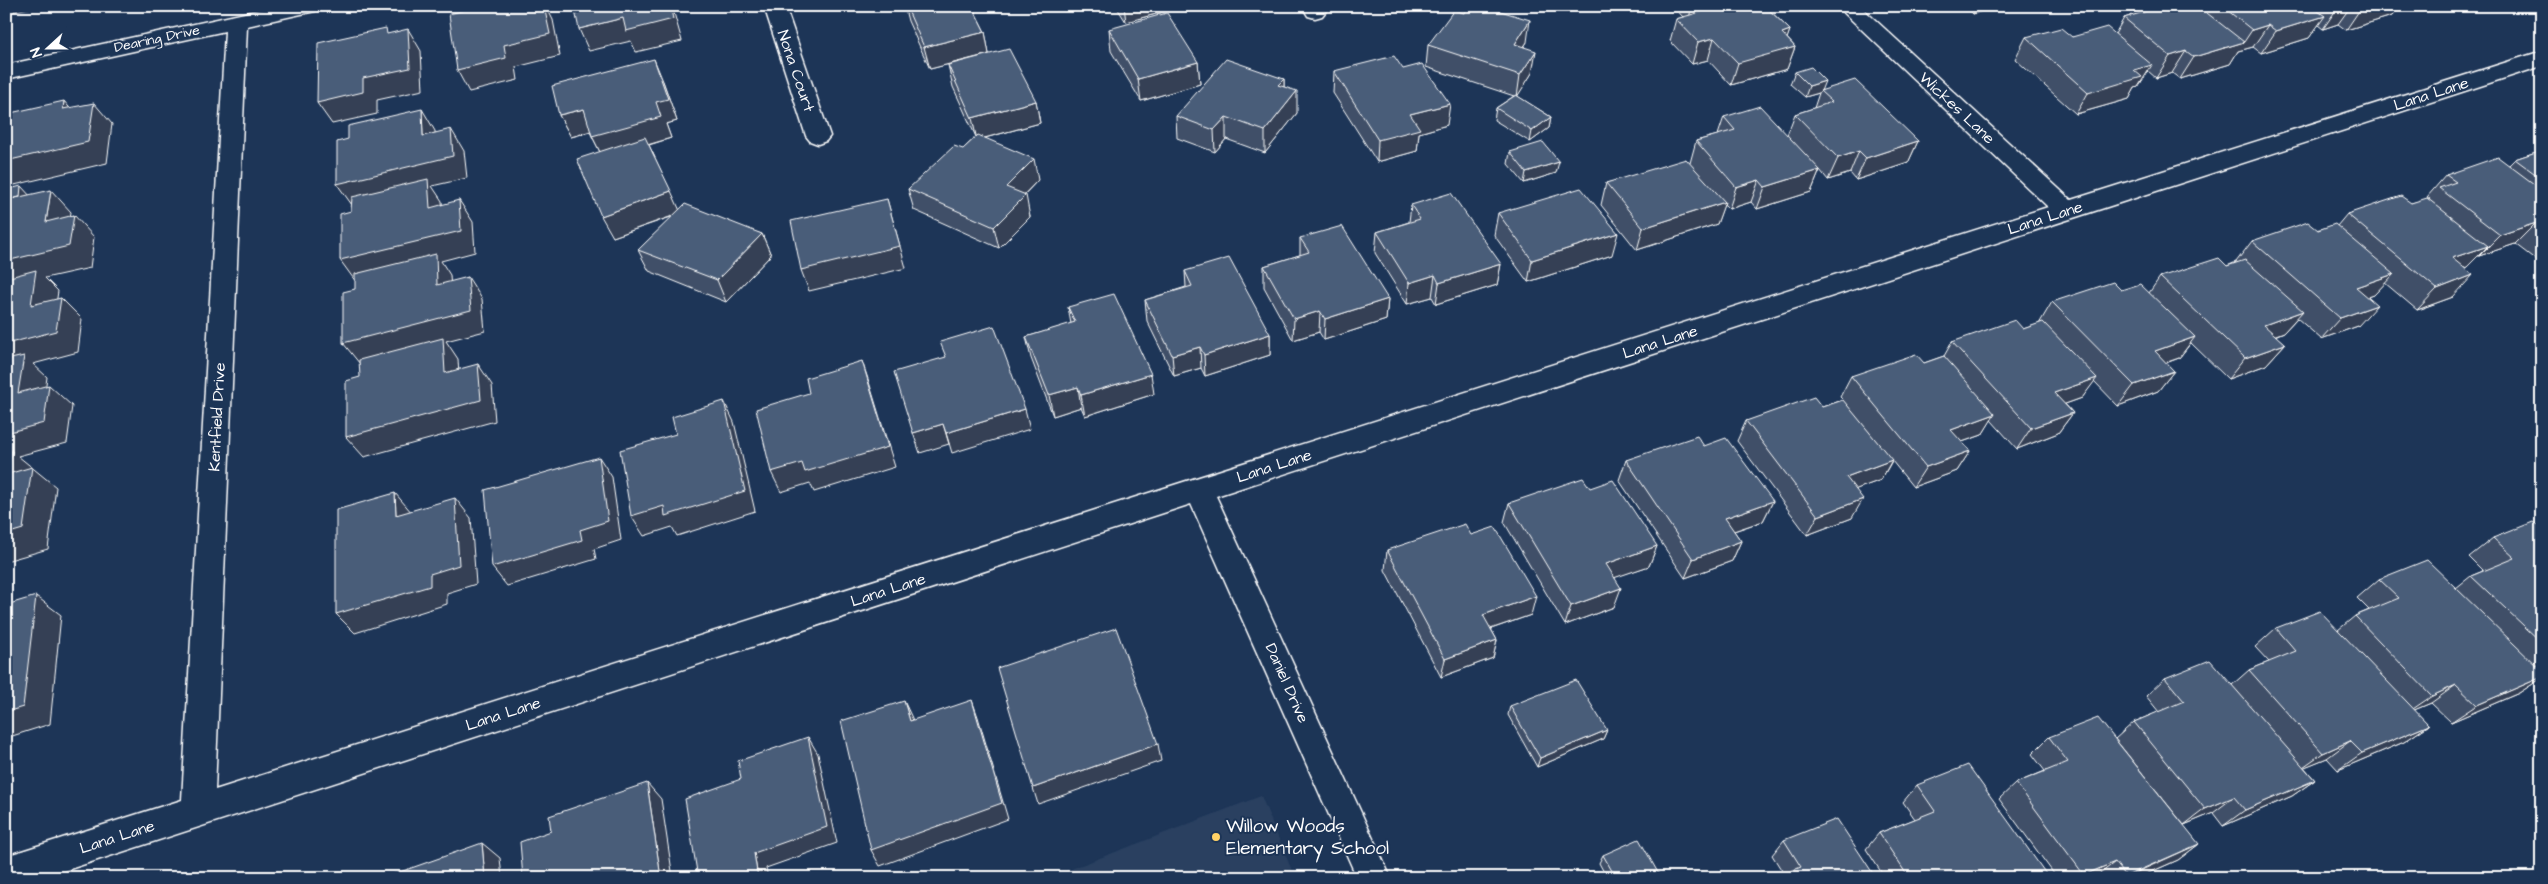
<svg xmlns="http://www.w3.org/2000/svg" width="2548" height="884" font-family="'Architects Daughter',sans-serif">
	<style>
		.built { fill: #2a4161 }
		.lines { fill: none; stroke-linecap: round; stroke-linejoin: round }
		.street-casing { stroke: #fff; stroke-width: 3 }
		.street { fill: #1d3557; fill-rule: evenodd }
		.wall { fill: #405068; stroke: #fff }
		.shaded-wall { fill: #344155; stroke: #fff }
		.building { fill: #4a5d79; stroke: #fff }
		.poi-dot { fill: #ffd166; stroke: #1d3557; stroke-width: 2 }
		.labels { text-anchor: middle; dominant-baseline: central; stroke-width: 4; stroke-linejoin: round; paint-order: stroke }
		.far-street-label { font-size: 14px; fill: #fff; stroke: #1d3557 }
		.street-label { font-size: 16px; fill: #fff; stroke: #1d3557 }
		.near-poi-label { font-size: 19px; fill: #fff; stroke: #1d3557; text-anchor: start }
	</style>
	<rect width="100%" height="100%" fill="#1d3557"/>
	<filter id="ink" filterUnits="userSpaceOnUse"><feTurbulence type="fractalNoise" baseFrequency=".02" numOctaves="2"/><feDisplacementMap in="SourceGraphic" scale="10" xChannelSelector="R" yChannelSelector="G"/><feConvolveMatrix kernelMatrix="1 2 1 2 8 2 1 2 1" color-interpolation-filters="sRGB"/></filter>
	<g filter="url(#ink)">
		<path class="built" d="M1261,796l34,82h-247z"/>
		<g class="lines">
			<g class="street-casing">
				<path id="street" d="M277,6h41l-3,5 -68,15 -32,764 1833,-583 -211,-201h23l211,194 471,-149v15l-1326,430 175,382h-34l-166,-374 -1149,374h-36v-22l176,-56 43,-769 -219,48v-14z
					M764,6h21l45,130 -4,5 -8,3 -8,-3 -4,-5z
					M1302,6h21l3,5 -4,5 -7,2 -7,-2z"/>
			</g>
			<use href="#street" class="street"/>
		</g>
		<path class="wall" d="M904,6h68l13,26 4,22 -59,15 -22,-48z
			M1116,6h66v1l-56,15z
			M1673,6h92l25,24 -3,8 8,9 -8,22 -56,16 -23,-25 -16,4 -22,-23 6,-22 7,-2z
			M1965,6h33l-25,8z
			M2136,6h264l-8,10 -46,14 -8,-6 -15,5 -5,-4 -9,13 -48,15 -8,-6 -15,4 -8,13 -50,15 -8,-6 -16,5 -8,-7 -10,16 -3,1 -6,11 -53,15 -61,-55 11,-22h46l43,-3 9,-16 6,-2z
			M1109,29l89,33 2,22 -59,17 -30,-50z
			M1527,42l-3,5 8,26 -15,23 34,21 -2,11 -19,14 -36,-22 2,-12 18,-12 -88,-29 2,-22z
			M948,65l88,36 4,22 -55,15 53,42 -14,15 6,22 -31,31 -85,-38 -6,-21 55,-40 13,-12 -23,-50z
			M1403,69l44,56 -28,8 -2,18 -40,11 -44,-69 1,-22z
			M1795,72l27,18 96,51 -10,22 -52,17 -6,-7 -22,7 -8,-10 -9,22 -54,17 -6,-7 -22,7 -5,-5 -7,20 -80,26 -36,-45 5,-22 84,-20 6,-22 22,-6 6,-18 63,18 8,-21 19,-6 5,-15 -14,4 -15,-13z
			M1284,79v8l13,26 -32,40 -39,-14 -11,13 -38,-14 -1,-22z
			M663,81l14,40 -11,3 5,14 -22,7 30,65 83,24 9,21 -45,47 -77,-31 -11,-21 36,-34 -61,21 -13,-85 -10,-20 -19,5 -12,-22z
			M2542,150v108l-6,2 -21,-16 -36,12h-1l-11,11 -3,1 -11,29 -36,13 -32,-27 -11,12 -6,2 -10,29 -37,13 -24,-21 -13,14 -9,4 10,8 -19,21 -38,14 -37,-36 -12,15 -13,5 8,8 -16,20 -40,15 -24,-25 -12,17 -17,6 8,9 -15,20 -41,16 -26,-29 -9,15 -20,7 8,9 -13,20 -44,16 -21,-26 -11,19 -25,9 -4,29 -45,17 -70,-94 9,-20 76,-14 21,-7 -3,-3 11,-21 73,-13 20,-7 8,-14 71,-13 16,-5 13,-22 69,-12 28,3 11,-16 67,-11 9,-4 16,-21 85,-15 10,-12 64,-11 18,-4h1l-3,-2 19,-22 63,-10 6,-6z
			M1510,152l46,21 -32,10 -16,-19z
			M1411,205l90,59 -4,21 -61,19 -4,-7 -25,7 -32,-51 2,-21 32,-10z
			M1498,213l114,42 -84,27 -34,-47z
			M1300,238l88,61 -2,21 -62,20 -5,-8 -26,8 -29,-53v-21l36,-11z
			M1185,271l85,63v21l-65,21 -4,-8 -27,8 -27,-55 -2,-21 41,-13z
			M1068,307l86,87 -69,22 -4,-9 -28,9 -22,-58 -5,-21 45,-13z
			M1704,446l69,55 -10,20 -29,10 7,10 -9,20 -47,17 -66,-98 7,-20z
			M1590,488l67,58 -8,20 -34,11 -1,30 -49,18 -61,-103 5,-19z
			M2542,529v133l-7,3 7,6v7l-23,15 -68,29 -20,-19 -17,7 15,15 -25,17 -66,28 -11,-12 -23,9 11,13 -23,16 -69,30 -10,-13 -29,12 -69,-86 19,-17 25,-10 -13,-16 19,-18 67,7 17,-15 20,-8 -14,-15 21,-19 62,2 17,-14 14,-6 -12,-12 22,-19 77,9 15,-12 12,-5 -14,-14 24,-19z
			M1471,535l60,80 -40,14 6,11 -4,18 -52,19 -56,-107 2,-20z
			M1510,706l97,24 -4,9 -66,28 -29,-52z
			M2049,737l150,107 -21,16 -41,18h-80l-58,-79 17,-16 29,-12 -13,-17z
			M1917,785l132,93h-164l-19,-29 13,-16 36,-14 -12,-17z
			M1784,840l92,38 -92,-4 -12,-19z
			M1603,855l58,23h-54l-8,-15z"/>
		<path class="shaded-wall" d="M6,6h32l-32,7z
			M544,6h2l7,14 7,36 -44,11 2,13 -49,12 -12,-22 47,-25z
			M670,6h2l10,35 -46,11 -5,-11 -42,10 -10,-22z
			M1124,6h58v1l-56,15z
			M1692,6h49l-53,16z
			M1977,6h21l-25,8z
			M2340,6h11l-13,18 -15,5 15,-22z
			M2367,6h33l-8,10 -46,14 15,-22z
			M2325,16l-16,22 -48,15 15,-22z
			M1530,20l-3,22 -16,24 4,-22z
			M2268,25l-15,22 -15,4 -8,13 -50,15 14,-22 50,-15 8,-12z
			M408,29l13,22 2,39 -46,10v14l-45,10 -15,-21 46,-25z
			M1790,30l-7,20 12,-3 -8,22 -56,16 7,-22 44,-30z
			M985,32l4,22 -59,15 -6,-22z
			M1714,38l-6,22 -16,4 6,-22z
			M1536,51l-4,22 -15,24 3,-22z
			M2186,51l-14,22 -16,5 14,-22z
			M654,59l9,22 14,40 -11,3 5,14 -68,20 -11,-22 64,-34z
			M1198,62l2,22 -59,17 -3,-22z
			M2152,65l-14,22 -3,1 -6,11 -53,15 12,-21 46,-23z
			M1284,79v22l-6,-16z
			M1825,81l-4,10h-1l-1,2 -14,4 4,-11z
			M1297,91v22l-32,40v-22z
			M64,101l18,22 -19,-14z
			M1036,101l4,22 -63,17 -5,-22z
			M94,103l18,21 -5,39 -101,24v-26z
			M1450,104l-3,21 -28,8 -2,18 -40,11 1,-22 32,-26z
			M422,109l13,22 1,26 -13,-21z
			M584,109l10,21 -23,7 -12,-22z
			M1226,117v22l-11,13 -1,-22z
			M1551,117l-2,11 -19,14 2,-11z
			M451,129l13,22 3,27 -35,8 10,15 2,28 -92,-24 -15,-21z
			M1918,141l-10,22 -52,17 10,-22z
			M1859,151l-9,22 -22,7 10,-22z
			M1034,159l4,21 -28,29 -4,-22z
			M1559,162l-3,11 -32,10 2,-11z
			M1820,170l-9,22 -54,17 8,-22z
			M1759,180l-8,22 -22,7 7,-22z
			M21,186l11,12 -26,19z
			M51,190l20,22 -5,32 -20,-22z
			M671,191l10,22 -68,24 -12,-21z
			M1026,195l4,22 -31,31 -5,-21z
			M887,199l19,69 -97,23 -8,-21z
			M459,200l14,22 2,30 -34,9 9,14 2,31 -15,-21 -81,-3 -16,-22z
			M1725,202l-8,22 -80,26 6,-22z
			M74,215l20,22 -4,31 -45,10 13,13 -5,35 -22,-21 -25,-17v-27z
			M2536,223l-21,21 -36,12 21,-21z
			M1618,233l-6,22 -84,27 4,-22z
			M762,234l9,21 -45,47 -9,-22z
			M2488,246l-21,21 -35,13 20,-22z
			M2542,255v3l-6,2z
			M1501,264l-4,21 -61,19 3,-21z
			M2394,274l-20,21 -37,13 19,-21z
			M1435,275l-3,22 -25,7 2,-21z
			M2473,275l-20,22 -36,13 20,-21z
			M468,277l14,22 3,32 -39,10 12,18 2,34 -15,-20 -85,-9 -17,-21z
			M61,298l21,21 -4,33 -45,12 14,13 -5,37 -24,-21 -12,-22v-27z
			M1388,299l-2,21 -62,20 1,-21z
			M2377,305l-19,21 -37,13 19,-21z
			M1320,311l-1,21 -26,8 1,-21z
			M2303,311l-19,21 -38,14 18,-21z
			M1270,334v21l-65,21 -1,-21z
			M2195,337l-16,21 -40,14 16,-21z
			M2285,344l-19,21 -38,14 17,-21z
			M1200,347l1,21 -27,8 -2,-21z
			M862,361l7,21 26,85 -81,25 -4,-9 -29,9 -10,-20z
			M478,364l14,21 3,36 -131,36 -18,-20z
			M2174,371l-16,20 -40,15 16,-21z
			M1151,374l3,20 -69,22 -4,-21z
			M2097,378l-15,20 -42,15 14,-20z
			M49,385l23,21 -5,37 -49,13 38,31 -8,62 -42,12 2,-87 -2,-15v-26z
			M1078,387l3,20 -28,9 -4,-21z
			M724,401l10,21 21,89 -78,25 -5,-9 -28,9 -13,-20z
			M1025,409l5,20 -78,24 -6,-20z
			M2073,413l-15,20 -41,16 14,-21z
			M1995,414l-13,21 -43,15 12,-20z
			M943,424l6,20 -29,9 -7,-20z
			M1970,451l-13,20 -44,16 13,-20z
			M599,457l13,20 9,63 -27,9 2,10 -89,27 -15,-19 88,-37z
			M1892,460l-11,20 -46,17 11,-20z
			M395,493l17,20 -16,2z
			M455,498l16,20 5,66 -29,9v11l-92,29 -19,-19 94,-40z
			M1863,499l-11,19 -45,17 11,-19z
			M1773,501l-10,20 -47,16 9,-19z
			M1741,541l-9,20 -47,17 8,-19z
			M1657,546l-8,20 -50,17 7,-19z
			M1621,588l-7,19 -49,18 6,-19z
			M36,596l25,19 -11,109 -44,14v-26z
			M1536,596l-5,19 -52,18 4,-18z
			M1497,640l-4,18 -52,19 4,-18z
			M2542,657v5l-19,7z
			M2542,677v1l-23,15 -68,29 26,-17z
			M2456,685l-25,18 -24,10 25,-17z
			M972,700l6,17 30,102 -128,47 -9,-16z
			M904,701l8,17 6,20 -8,-17z
			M2429,725l-25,17 -66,28 24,-17z
			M1607,730l-4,9 -66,28 3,-9z
			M808,737l10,17 19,89 -71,25 2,10h-10l-4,-25z
			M2350,741l-23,17 -27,11 23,-16z
			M1158,744l3,17 -123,43 -5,-16z
			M2315,780l-23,16 -69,30 22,-16z
			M647,783l14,16 12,79h-12z
			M2234,797l-21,16 -29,12 21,-16z
			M482,843l18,15 2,20h-17z
			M2199,844l-21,16 -41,18h-13z
			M2115,862l-19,15 -16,1 4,-3z"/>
		<path class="building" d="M481,6h63l6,28 -46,11 2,13 -49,12 -8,-56z
			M574,6h96l3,13 -47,12 -3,-13 -44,11z
			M906,6h66l13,26 -61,15z
			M1468,6h16l46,14 -15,24 21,7 -16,24 -92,-30 26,-35 10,3z
			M1722,6h43l25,24 -8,3 13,14 -57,16 -24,-25 -16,4 -22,-23z
			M2155,6h43l46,36 -50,15 -8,-6 -16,5 -46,-38 33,-10z
			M2222,6h89l14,10 -49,15 -8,-6 -16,5z
			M1167,13l31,49 -60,17 -29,-50z
			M2107,27l45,38 -18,5 8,7 -54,16 -62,-56 35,-9 11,9z
			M386,28l1,6 21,-5 2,39 -47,10v14l-46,11 1,-60z
			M1009,49l27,52 -64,17 -24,-53z
			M1394,56l9,13 19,-5 28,40 -40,10 10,15 -42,11 -44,-69z
			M654,59l14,40 -12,3 5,15 -69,19 -8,-27 -25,6 -7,-29z
			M1226,59l58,20 -6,6 19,6 -32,40 -39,-14 -12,13 -38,-14z
			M1811,67l14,14 -16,5 -14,-14z
			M1855,80l63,61 -52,17 -7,-7 -21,7 -43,-44 37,-12 -12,-11z
			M1516,95l35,22 -19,14 -36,-23z
			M64,101l-1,8 31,-6 -6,39 -82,19v-47z
			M1760,106l60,64 -55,17 -6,-7 -23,7 -40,-46 39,-11 -11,-13z
			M422,109l1,27 28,-7 2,27 -116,28v-42l11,-3v-13z
			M978,135l56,24 -28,28 20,8 -32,32 -86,-38 46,-43 9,3z
			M645,137l26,54 -70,25 -24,-57z
			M1543,142l16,20 -33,10 -16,-20z
			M2542,150v29l-27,-20z
			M2498,157l44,33v37l-6,-4 -36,12 -61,-47 17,-6 -10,-7z
			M1686,159l39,43 -82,26 -37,-45z
			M428,179l2,29 29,-8 2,31 -121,29v-46l11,-3 1,-14z
			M21,186l-1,11 -14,3v-10z
			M1581,188l37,45 -86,27 -34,-47z
			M51,190l-5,32 28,-7 -5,31 -63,15v-61z
			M1451,193l50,71 -62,19 -4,-8 -26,8 -32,-51 43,-13 -9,-14z
			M2401,196l10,7 16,-5 61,48 -36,12 21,17 -36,14 -90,-75z
			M887,199l13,47 -99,24 -10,-49z
			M685,204l77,30 -45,46 -79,-30z
			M2308,222l10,8 17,-6 59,50 -38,13 21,18 -37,13 -88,-77z
			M1342,226l46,73 -63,20 -5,-8 -26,8 -30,-53 45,-14 -9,-14z
			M436,254l1,31 31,-8 3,33 -128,33v-51l12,-3v-15z
			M1229,258l41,76 -66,21 -4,-8 -28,8 -27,-55 47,-14 -7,-15z
			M2219,258l8,8 18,-6 58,51 -39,14 21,19 -40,14 -85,-81z
			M36,270l-5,35 30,-7 -5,33 -50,13v-66z
			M2113,282l8,8 19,-6 55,53 -40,14 19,20 -40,14 -82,-83z
			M1114,294l37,80 -70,21 -3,-8 -29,8 -23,-58 49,-15 -7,-15z
			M2015,320l8,9 20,-7 54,56 -43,15 19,20 -42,15 -79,-86z
			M994,326l31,83 -79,24 -3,-9 -30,9 -19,-61 52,-15 -6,-15z
			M443,338l2,35 33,-9 3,36 -135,37v-56l14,-4 -1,-17z
			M1916,354l8,9 20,-7 51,58 -44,16 19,21 -44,16 -75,-91z
			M24,356l-6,37 31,-8 -5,38 -38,10v-73z
			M862,361l26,86 -83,25 -3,-9 -31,9 -15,-63 53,-16 -3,-15z
			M1814,397l8,10 21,-7 49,60 -46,17 17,22 -45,17 -72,-95z
			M724,401l21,90 -80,25 -1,-10 -33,10 -11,-66 56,-16 -4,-17z
			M1697,436l7,10 22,-8 47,63 -48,17 16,23 -48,18 -67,-99z
			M12,451l-4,23 24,-7 -9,62 -17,5v-82z
			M599,457l9,64 -28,9 2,10 -90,27 -7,-77z
			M1583,478l7,10 23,-8 44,66 -51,18 15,24 -50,18 -62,-103z
			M395,493l1,22 59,-17 4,67 -29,9v12l-94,28v-104z
			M2533,522l9,7v114l-71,-67 44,-18 -22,-20z
			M1465,524l6,11 24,-8 41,69 -53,19 14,25 -52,19 -58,-109z
			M2427,560l115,111v6l-65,28 -21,-20 -24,11 -77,-80 44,-18 -20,-19z
			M36,596l-13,111 -17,5v-107z
			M2320,611l109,114 -67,28 -12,-12 -27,12 -74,-83 47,-19 -20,-23z
			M1116,628l42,116 -125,44 -36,-120z
			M2210,660l105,120 -70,30 -11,-13 -29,12 -71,-87 50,-21 -19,-23z
			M1576,680l31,50 -67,28 -30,-52z
			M972,700l30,103 -131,47 -30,-129 63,-20 6,20z
			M2098,718l101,126 -73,32 -11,-14 -31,13 -68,-92 52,-21 -19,-25z
			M808,737l19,90 -73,26 4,25h-60l-13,-79 56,-20 -3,-18z
			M1968,765l81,113h-140l-30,-45 56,-22 -18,-26z
			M647,783l14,95h-138l-3,-36 31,-11 -2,-15z
			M1837,819l39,59h-103l28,-11 -17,-27z
			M1639,839l22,39h-45l-13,-23z
			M482,843l3,35h-102z"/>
	</g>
	<circle class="poi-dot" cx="1216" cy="837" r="5"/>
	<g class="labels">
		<g class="far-street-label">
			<text transform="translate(157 39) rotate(-12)">Dearing Drive</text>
		</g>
		<g class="street-label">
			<text transform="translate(796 71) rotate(71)">Nona Court</text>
			<text transform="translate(2431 94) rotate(-18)">Lana Lane</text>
			<text transform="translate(1957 108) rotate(43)">Wickes Lane</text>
			<text transform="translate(2045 218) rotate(-18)">Lana Lane</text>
			<text transform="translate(1660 342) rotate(-18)">Lana Lane</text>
			<text transform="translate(217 417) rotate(-87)">Kentfield Drive</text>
			<text transform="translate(1274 466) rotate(-18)">Lana Lane</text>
			<text transform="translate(888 590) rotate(-18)">Lana Lane</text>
			<text transform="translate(1287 683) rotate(66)">Daniel Drive</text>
			<text transform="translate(503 714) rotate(-18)">Lana Lane</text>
			<text transform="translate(117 837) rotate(-18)">Lana Lane</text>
		</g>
		<g class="near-poi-label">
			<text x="1226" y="826">Willow Woods<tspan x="1226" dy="22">Elementary School</tspan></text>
		</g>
	</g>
	<rect width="2548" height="884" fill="none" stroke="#1d3557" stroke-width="25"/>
	<rect x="12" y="12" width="2523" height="859" fill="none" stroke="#fff" stroke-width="2" filter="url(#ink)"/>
	<g transform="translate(48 48) rotate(249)" stroke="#1d3557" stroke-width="4" paint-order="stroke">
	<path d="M0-4L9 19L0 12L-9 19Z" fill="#ffffff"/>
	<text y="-8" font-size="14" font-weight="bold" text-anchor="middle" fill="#ffffff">N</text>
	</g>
</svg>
